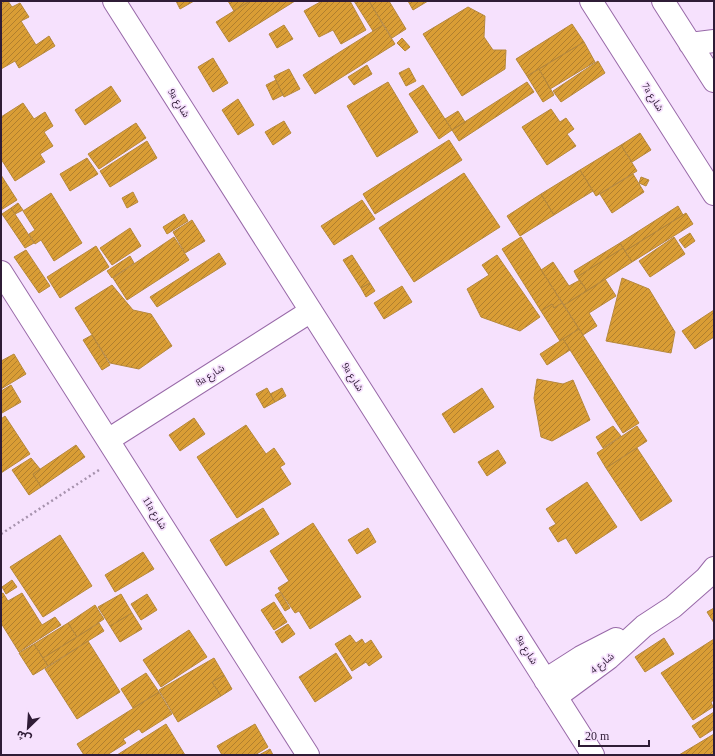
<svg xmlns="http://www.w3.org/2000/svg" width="715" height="756" font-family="'Times New Roman','Noto Sans Arabic',serif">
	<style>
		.building { fill: url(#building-hatch); stroke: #b6883c }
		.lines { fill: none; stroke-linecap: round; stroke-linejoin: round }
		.minor-casing { stroke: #9869a8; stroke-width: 24 }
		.path { stroke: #a692ad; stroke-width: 2.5; stroke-dasharray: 2 3; stroke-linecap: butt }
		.minor { stroke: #fff; stroke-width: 22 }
		.labels { text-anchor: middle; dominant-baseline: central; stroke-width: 3.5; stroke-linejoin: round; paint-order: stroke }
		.street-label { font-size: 10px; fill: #2f1c36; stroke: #f6e1fd }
	</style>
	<defs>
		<pattern id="building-hatch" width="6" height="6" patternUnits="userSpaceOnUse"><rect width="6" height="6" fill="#d99d35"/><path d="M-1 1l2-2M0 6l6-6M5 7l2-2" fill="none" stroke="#b07f2e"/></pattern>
	</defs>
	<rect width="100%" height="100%" fill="#f6e1fd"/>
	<path class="building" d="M1,1h7l4,6 8,-4 9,14 -8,4 15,24 13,-9 6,10 -36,22 -4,-7 -14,8z
		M176,1h18l-14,8z
		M228,1h22l-16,10z
		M250,1h45l-66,41 -13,-20z
		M322,1h28l16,29 -25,14 -8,-14 -14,7 -15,-26z
		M354,1h15l14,24 -10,6z
		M369,1h20l17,28 -14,9z
		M408,1h20l-15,9z
		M468,7l17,9 -1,21 9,13h13l-1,19 -43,27 -39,-62z
		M572,24l12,18 -57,34 -11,-17z
		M284,25l9,14 -16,9 -8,-14z
		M383,25l12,19 -80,50 -12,-19z
		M402,38l8,9 -5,4 -8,-8z
		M584,42l11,20 -45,27 -11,-20z
		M213,58l15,25 -15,9 -15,-25z
		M598,61l7,12 -44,29 -8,-11z
		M367,65l5,9 -18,11 -6,-8z
		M409,68l7,13 -10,5 -7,-13z
		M289,69l11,20 -16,8 -10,-21z
		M539,69l15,26 -11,7 -16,-26z
		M276,80l7,15 -10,5 -7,-15z
		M388,82l30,50 -41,25 -30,-51z
		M527,82l7,10 -75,49 -7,-11z
		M423,85l29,45 -13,9 -30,-45z
		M111,86l10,15 -36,24 -10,-15z
		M238,99l16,26 -16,10 -16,-25z
		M23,103l11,16 11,-7 8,14 -9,6 9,14 -13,8 5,8 -30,19 -14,-22v-42z
		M551,109l9,13 6,-4 8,11 -7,5 9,12 -29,19 -25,-38z
		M458,111l7,11 -13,8 -7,-11z
		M284,121l7,12 -18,12 -8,-13z
		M136,123l10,15 -47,31 -11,-15z
		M640,133l11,17 -19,12 -11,-17z
		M449,140l13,20 -87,54 -12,-20z
		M147,141l10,17 -47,29 -10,-16z
		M621,145l16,26 -41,25 -16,-26z
		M87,158l11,16 -28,17 -10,-17z
		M580,170l13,21 -39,24 -13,-21z
		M464,173l36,54 -86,55 -35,-54z
		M633,174l11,18 -32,21 -12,-19z
		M1,175l16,25 -16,10z
		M641,177l8,3 -3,6 -7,-3z
		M133,192l5,10 -11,6 -5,-10z
		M51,193l31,50 -28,18 -13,-21 -6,4 -6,-10 6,-4 -12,-19z
		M541,194l13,21 -34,21 -13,-20z
		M362,200l13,19 -41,26 -13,-19z
		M18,203l5,7 -8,4 -4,-6z
		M678,206l5,9 -58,36 -5,-8z
		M11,208l23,35 -9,5 -23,-34z
		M686,213l7,11 -61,38 -7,-11z
		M184,214l4,7 -21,13 -4,-7z
		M192,220l13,21 -20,12 -12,-21z
		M130,228l11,18 -29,19 -12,-17z
		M690,233l5,8 -10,7 -6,-8z
		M174,237l15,23 -62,40 -14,-22z
		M521,237l41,66 -8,5 -2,-4 -11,7 -39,-62z
		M674,237l11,17 -35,23 -11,-16z
		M620,243l3,5 -46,29 -3,-6z
		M96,246l13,21 -49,31 -13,-21z
		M623,248l9,14 -45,29 -10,-14z
		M26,250l24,36 -11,7 -25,-36z
		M219,253l7,11 -69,43 -7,-10z
		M352,255l18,28 -9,5 -18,-28z
		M497,255l43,62 -20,14 -39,-14 -14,-28 22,-14 -7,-10z
		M130,256l4,7 -22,15 -5,-7z
		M553,262l16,24 11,-6 7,11 -23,14 -23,-35z
		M622,278l27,11 26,43 -4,21 -65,-12z
		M605,279l11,17 -27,17 8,13 -14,9 -19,-30z
		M370,283l5,8 -9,6 -5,-9z
		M112,285l21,25 18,4 21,32 -33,23 -29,-6 -35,-55z
		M402,286l10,16 -28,17 -10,-16z
		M562,303l17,26 -19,12 -19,-30 11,-7 2,4z
		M714,310v27l-19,12 -13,-18z
		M579,329l60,94 -16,10 -60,-94z
		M92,335l18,30 -8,5 -19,-30z
		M563,339l7,11 -23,15 -7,-11z
		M14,354l12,20 -25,15v-28z
		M537,379l26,5 10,-4 17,40 -38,21 -11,-4 -7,-39z
		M11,385l10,17 -19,11 -1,-22z
		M267,388l8,14 -11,6 -8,-14z
		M282,388l4,8 -11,6 -5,-8z
		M482,388l12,19 -40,26 -12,-19z
		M5,416l25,38 -29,19v-54z
		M194,418l11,16 -25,17 -11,-16z
		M246,425l20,29 8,-6 11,16 -5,3 11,17 -54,34 -40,-61z
		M613,426l8,10 -18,12 -7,-11z
		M637,426l10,15 -41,27 -9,-15z
		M76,445l9,12 -44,30 -8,-13z
		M637,448l35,53 -31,20 -35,-53z
		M498,450l8,13 -19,13 -9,-14z
		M31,458l9,11 -7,5 8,13 -12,8 -17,-25z
		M587,482l30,45 -41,27 -10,-16 -8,4 -9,-14 7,-4 -10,-15z
		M263,508l16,26 -53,32 -16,-26z
		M313,523l48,74 -51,32 -11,-18 -4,2 -17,-25 11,-7 -19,-30z
		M368,528l8,14 -19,12 -9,-14z
		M60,535l32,51 -49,31 -33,-50z
		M143,552l11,17 -39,23 -10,-17z
		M12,580l5,7 -11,7 -4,-7z
		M280,592l10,16 -5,3 -10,-16z
		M3,593l5,8 14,-8 20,32 13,-8 6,8 -42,27 -18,-29v-29z
		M121,594l11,19 -22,13 -12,-19z
		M147,594l10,16 -16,10 -10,-16z
		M274,602l13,20 -13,8 -13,-20z
		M95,605l9,14 -27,18 -9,-14z
		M714,608v15l-7,-11z
		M132,613l10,16 -22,13 -10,-16z
		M68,623l9,14 -34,21 -9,-14z
		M99,623l5,8 -56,35 -5,-8z
		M288,624l7,10 -13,9 -7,-11z
		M189,630l18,27 -46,30 -18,-27z
		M350,635l6,8 6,-4 3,5 6,-4 11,17 -13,9 -3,-4 -14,9 -17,-27z
		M664,638l10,16 -29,18 -10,-15z
		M714,639v61l-3,2 2,5 -20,13 -32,-47z
		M88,641l32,51 -43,27 -32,-50z
		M34,644l14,22 -15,9 -14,-22z
		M336,653l16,25 -37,24 -16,-25z
		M214,658l10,17 -12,7 9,14 -43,26 -19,-32z
		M146,673l13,19 -26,16 -12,-19z
		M224,675l8,14 -11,7 -9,-14z
		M159,692l13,22 -30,19 -3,-4 -16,10 3,4 -19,12h-23l-7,-11z
		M714,712v17l-14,9 -8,-12z
		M166,724l19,31h-68z
		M255,724l13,23 -13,8h-33l-5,-9z
		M714,734v21h-35z
		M270,749l3,6h-14z"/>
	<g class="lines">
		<g class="minor-casing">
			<path id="minor" d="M114,1l479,754
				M591,1l123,193
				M663,1l51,80
				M690,44l24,-3
				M1,272l307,483
				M108,440l203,-129
				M545,680l36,-23 35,-18
				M556,697l53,-39 35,-32 29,-19 33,-29 8,-10"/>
		</g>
		<path class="path" d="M1,534l98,-64"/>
		<use href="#minor" class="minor"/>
	</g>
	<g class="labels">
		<g class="street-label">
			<text transform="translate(653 97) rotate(58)">7a شارع</text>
			<text transform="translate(179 103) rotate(58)">9a شارع</text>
			<text transform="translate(210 375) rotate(-32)">8a شارع</text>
			<text transform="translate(353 377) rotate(58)">9a شارع</text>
			<text transform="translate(155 513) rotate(58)">11a شارع</text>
			<text transform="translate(527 650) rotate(58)">9a شارع</text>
			<text transform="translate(602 663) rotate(-38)">شارع 4</text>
		</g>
	</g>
	<rect width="715" height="756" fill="none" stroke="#2f1c36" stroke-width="4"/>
	<g transform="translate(28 728) rotate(205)" stroke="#f6e1fd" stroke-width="3" paint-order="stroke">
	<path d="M0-3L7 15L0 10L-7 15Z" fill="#2f1c36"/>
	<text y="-6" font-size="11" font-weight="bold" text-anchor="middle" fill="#2f1c36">ش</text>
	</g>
	<path d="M579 740v6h70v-6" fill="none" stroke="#2f1c36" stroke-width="2"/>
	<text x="585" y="740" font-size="12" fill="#2f1c36" stroke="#f6e1fd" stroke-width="3" paint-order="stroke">20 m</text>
</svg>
